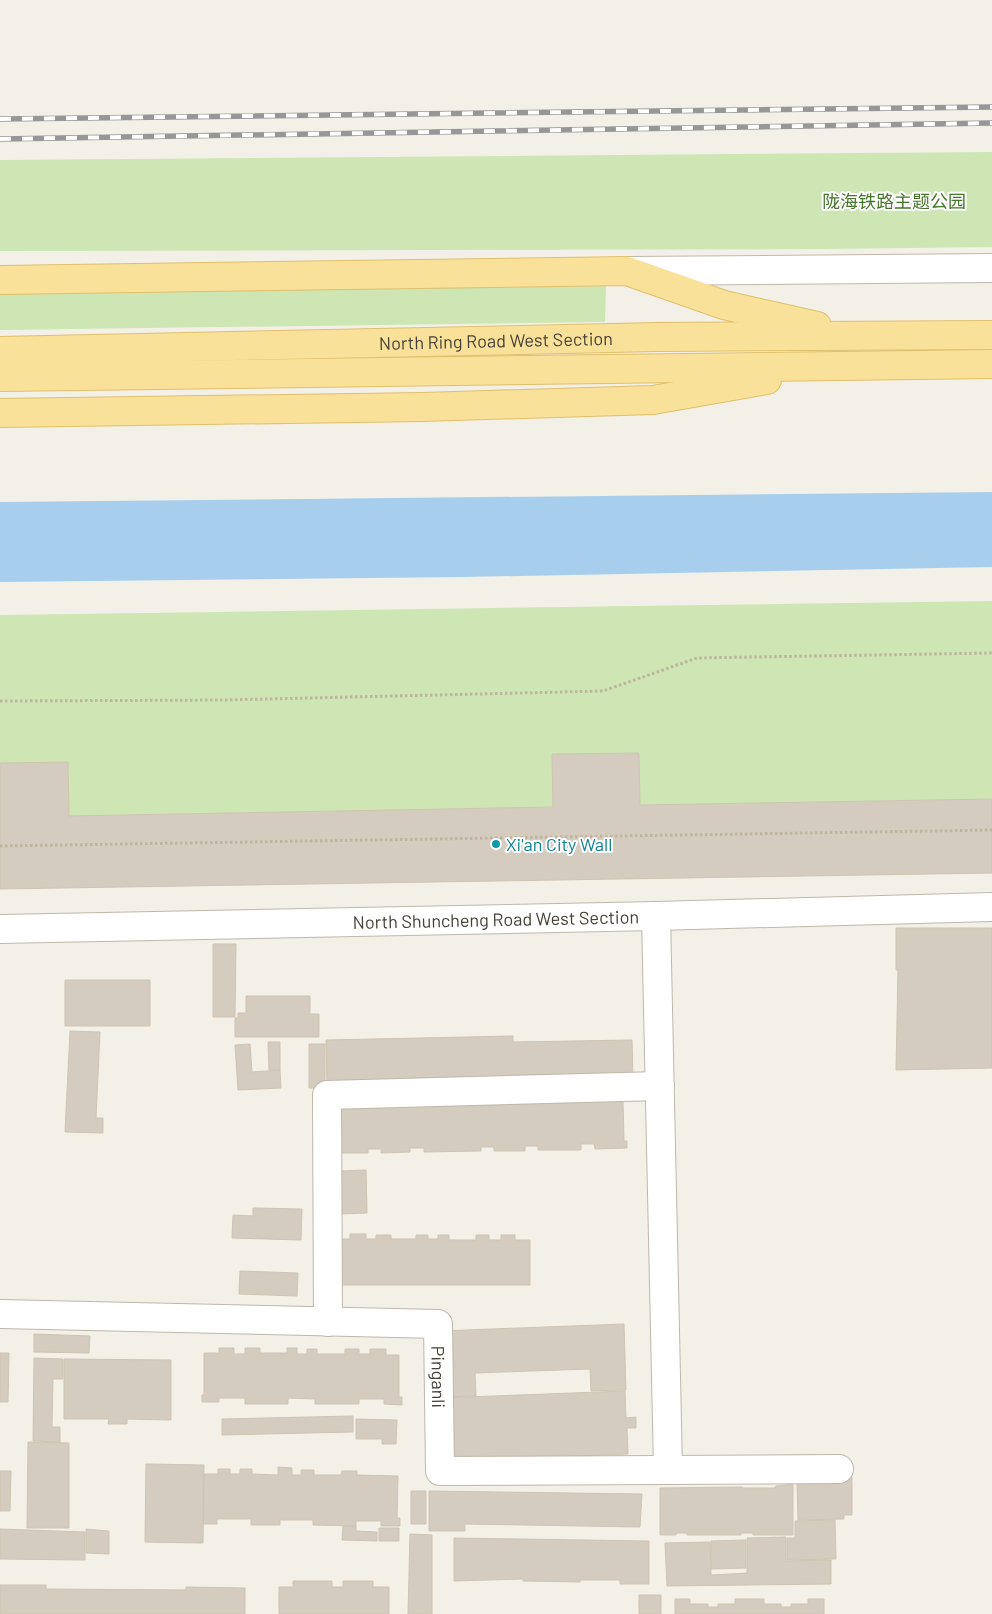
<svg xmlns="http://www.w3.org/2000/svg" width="992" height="1614" font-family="Barlow,'Noto Sans SC',sans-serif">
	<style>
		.green { fill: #cde6b3 }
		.water { fill: #a7cfed }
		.building { fill: #d4ccbe; stroke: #cfc4b1 }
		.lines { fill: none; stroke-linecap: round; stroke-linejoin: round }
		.minor-casing { stroke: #beb8ab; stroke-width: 30 }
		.major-casing { stroke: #dfbf6b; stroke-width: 30 }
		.path { stroke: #bfb49d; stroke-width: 3; stroke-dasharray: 2.5 2.5; stroke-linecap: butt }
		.minor { stroke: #fff; stroke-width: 28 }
		.major { stroke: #fae19a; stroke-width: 28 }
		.rail-casing { stroke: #979797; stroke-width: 5.5 }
		.rail { stroke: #fff; stroke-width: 4; stroke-dasharray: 11; stroke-linecap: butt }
		.culture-dot { fill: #0f9aa8; stroke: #fff; stroke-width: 2 }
		.labels { text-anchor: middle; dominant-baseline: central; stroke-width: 4; stroke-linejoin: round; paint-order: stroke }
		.park-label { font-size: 18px; fill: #46762c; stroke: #fff }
		.street-label { font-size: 18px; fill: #464137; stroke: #fff }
		.culture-label { font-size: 18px; fill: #0d838f; stroke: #fff; text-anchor: start }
	</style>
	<rect width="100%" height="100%" fill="#f3f0e8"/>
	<path class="green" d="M992,152v95l-168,2 -824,2v-91z
		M606,286l-1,36 -605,8v-37z
		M992,601v198l-352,6 -1,-52 -87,1 1,53 -484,9 -1,-54 -68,1v-148z"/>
	<path class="water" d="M992,492v75l-529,10 -463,5v-80z"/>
	<path class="building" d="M639,753l1,52 352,-6v74l-992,16v-126l68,-1 1,54 484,-9 -1,-53z
		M896,928h96v140l-96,2 2,-100h-2z
		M213,944h23l-1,73h-22z
		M65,980h85v46h-85z
		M246,996h64v18h9v23h-84v-19h3v-5h8z
		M70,1031l30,1 -4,86h7v15l-38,-1z
		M513,1036v6l119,-2 1,38 -306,7 -1,-45z
		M268,1042h12v28h-11z
		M250,1044l2,28 28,-2 1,18 -43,2 -3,-45z
		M309,1044h16v44h-16z
		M623,1100l1,41h3v7l-32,1 -1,-5h-13v6h-43v-4h-13v5h-31v-4h-13v4l-57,1v-4h-14v4l-29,1v-4h-13v4h-33l2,-48z
		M366,1170l1,43 -27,1 -1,-43z
		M253,1208l49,1 -1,31 -69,-2 1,-23 20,1z
		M350,1234h16v5h10v-4h15v4h25v-4h12v4h10v-4h11v5h27v-5h13v5h12v-5h14v5h15v45h-195v-46h15z
		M240,1271l58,2 -1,23 -58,-2z
		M624,1324l2,66 -35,1 -1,-22 -115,4 1,23 -35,1 -2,-66z
		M34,1334l56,2 -1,17 -55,-1z
		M219,1348h15v6h11v-6h15v5h27v-5h10v6h10v-5h10v5h28v-5h14v5h11v-5h16v6h13v42h3v8l-18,-1v-5h-25v5h-44v-5l-27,-1v6h-43v-6h-26v4h-17v-7h2v-42h15z
		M0,1353h9l-1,49h-8z
		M34,1358l29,1v20h-10l-1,48h8v15l-27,-1z
		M64,1359l107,1v60l-44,-1v5h-19l1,-5h-45z
		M625,1391l1,27 10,-1v11h-9l1,26 -185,7 -2,-63z
		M353,1416v16l-131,3v-16z
		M356,1419l41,1 -1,24h-14v-5h-26z
		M28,1442l41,1v85h-42z
		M146,1464l58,1 -1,78 -58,-1z
		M278,1467l14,1v7h9v-5h13v5h27l1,-4h15v4l41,1 -1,42h3v8h-19v-5h-25v5l-43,-1v-5h-33v5h-29v-6h-34v5h-14l1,-50h14v-5h12v5h10v-5h12v5l26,1z
		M0,1471h11l-1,40h-10z
		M852,1477v38h-8v4l-46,1 -1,-37 28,-5z
		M793,1484v51h-40v-2h-12v2h-54v-2h-11v2h-16v-47l82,-1 1,1h31l2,-2z
		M411,1491h15v33h-15z
		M429,1491l213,3 -2,33 -175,-3v7h-36z
		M835,1520l1,39 -49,1v-22h8v-17z
		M343,1526h13v5l21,1v9l-35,-1z
		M379,1528h20v13h-20z
		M0,1529l85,3v28l-85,-1z
		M86,1529l23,2v23l-23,-1z
		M410,1534l22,1v79h-24z
		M786,1537v24l45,-1v24l-164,2 -2,-43 45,-1 1,33 19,-1 17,-1v-35z
		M454,1538l195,3v43h-29v-4h-40v2l-57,-1v-2l-69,2z
		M746,1540v28l-35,1v-28z
		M293,1581h39v6h11v-6h30v6h16v27h-110v-27h14z
		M0,1585h46v4l140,1v-3l59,1v26h-245z
		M639,1595h22v19h-22z
		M675,1599h15v5h18v3h10v-3h17v-5h29v5h17v3h10v-3h17v-5h16v15h-149z"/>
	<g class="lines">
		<g class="minor-casing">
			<g id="minor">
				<path d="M631,271l361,-3"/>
				<path d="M656,916l12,553"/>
				<path id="s1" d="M0,929l656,-13 336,-9"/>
				<path id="s2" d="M0,1314l438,10 2,147 399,-2"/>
				<path d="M328,1322l-1,-227 333,-9"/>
			</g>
		</g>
		<g class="major-casing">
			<g id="major">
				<path d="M0,280l627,-9 97,34 93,21"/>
				<path id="s3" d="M0,351l657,-14 335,-2"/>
				<path d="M0,377l992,-13"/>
				<path d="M0,413l422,-6 231,-7 114,-20"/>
			</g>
		</g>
		<path class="path" d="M0,701l226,-1 377,-9 94,-33 295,-5
			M0,846l992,-16"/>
		<use href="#minor" class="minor"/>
		<use href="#major" class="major"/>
		<g class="rail-casing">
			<path id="rail" d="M0,119l992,-12
				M0,139l992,-16"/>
		</g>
		<use href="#rail" class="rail"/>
	</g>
	<circle class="culture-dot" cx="496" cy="844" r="5"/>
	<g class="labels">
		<g class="park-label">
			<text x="894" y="201">陇海铁路主题公园</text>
		</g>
		<g class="street-label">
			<text stroke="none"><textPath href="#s3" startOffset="496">North Ring Road West Section</textPath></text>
			<text stroke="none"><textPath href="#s1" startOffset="496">North Shuncheng Road West Section</textPath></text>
			<text stroke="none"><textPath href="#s2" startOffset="491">Pinganli</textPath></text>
		</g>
		<g class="culture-label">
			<text x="506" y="844">Xi'an City Wall</text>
		</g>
	</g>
</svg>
